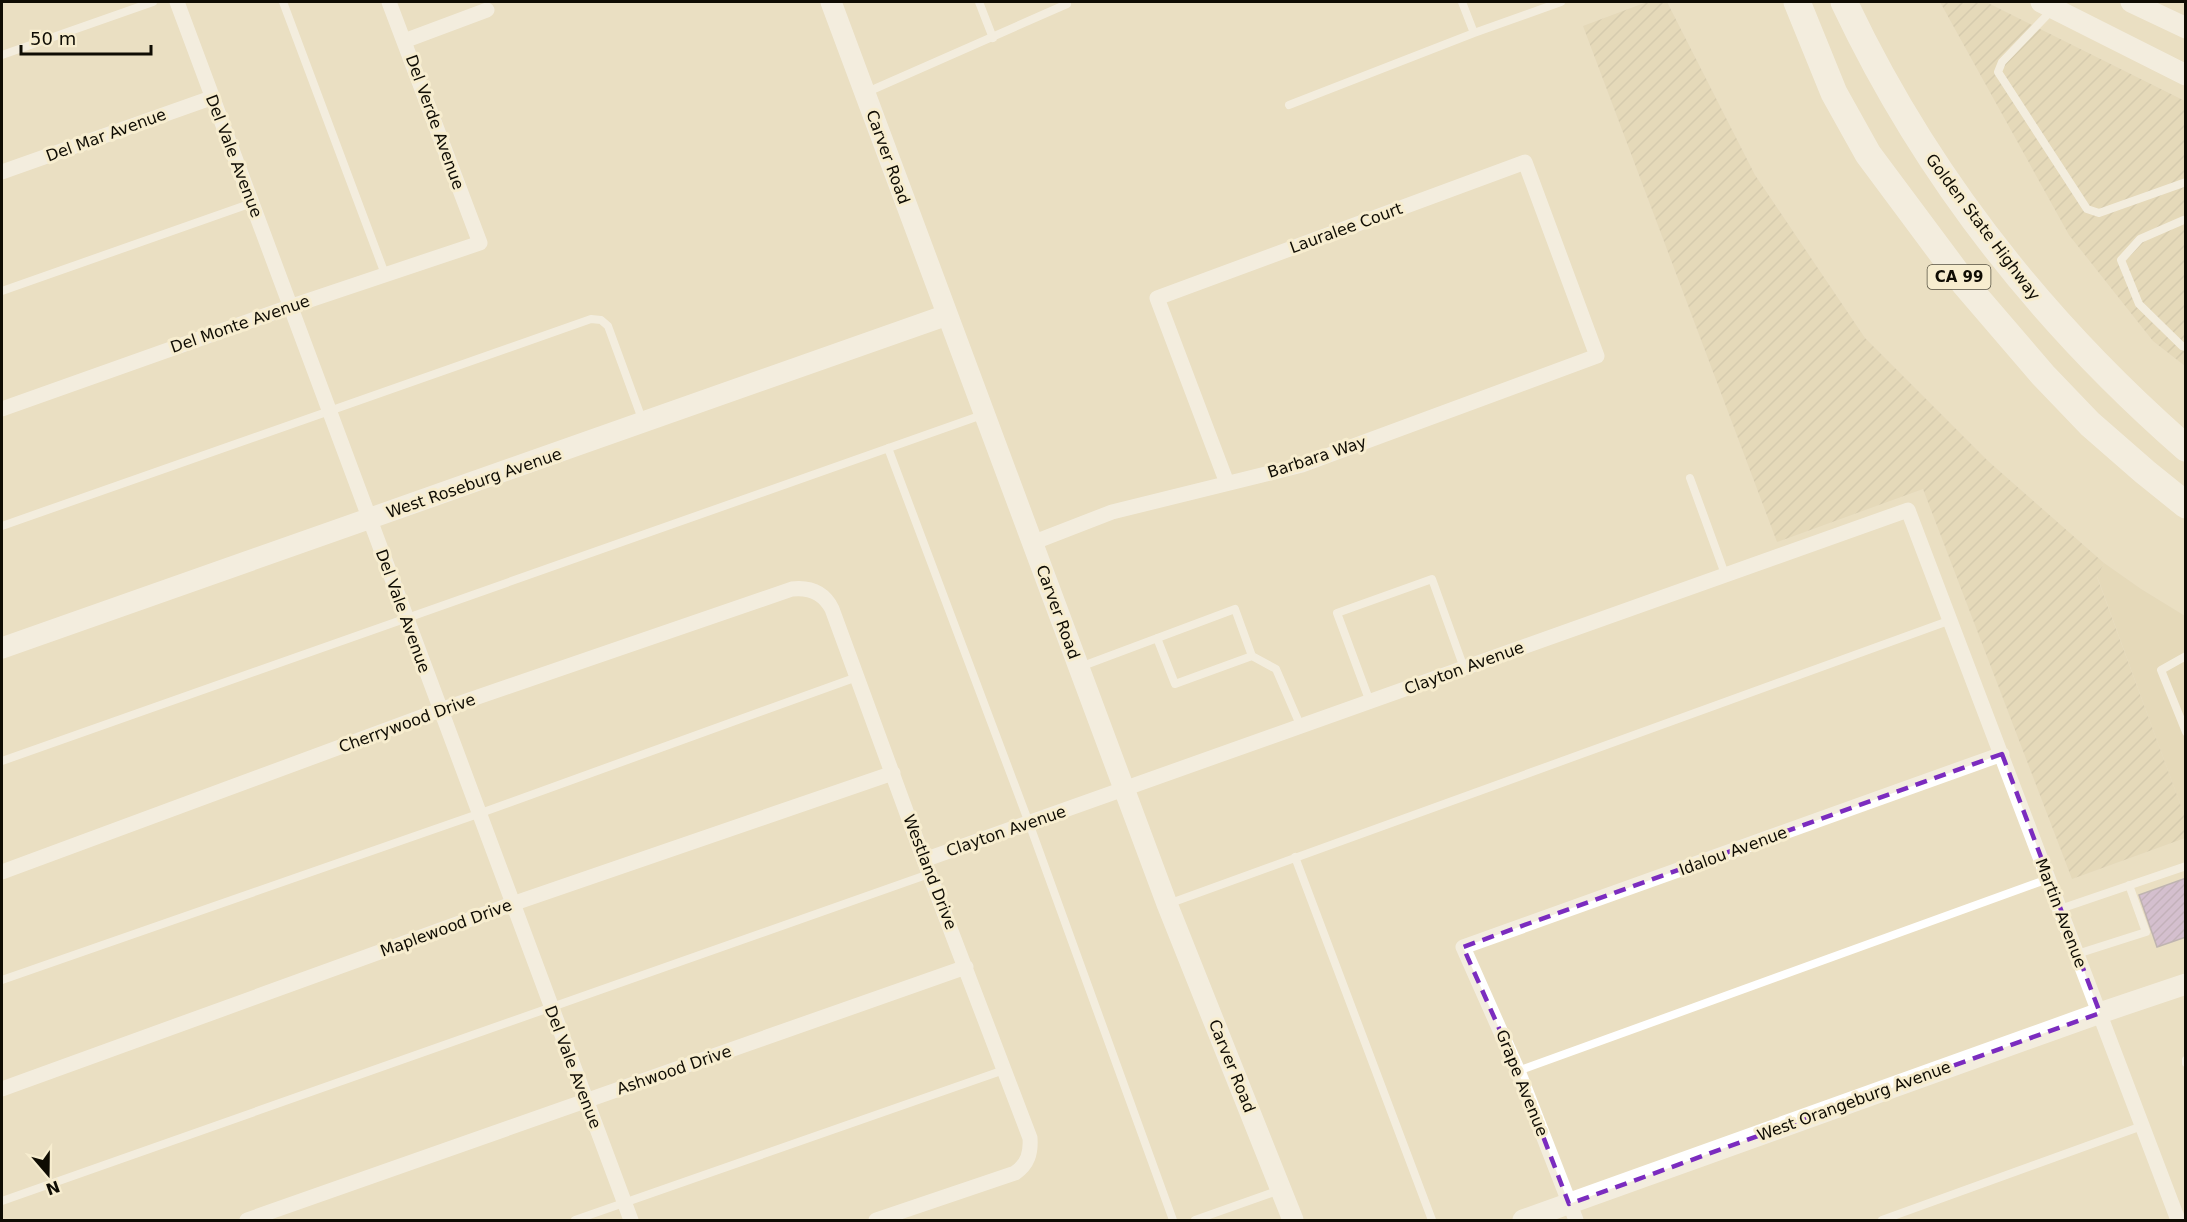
<svg xmlns="http://www.w3.org/2000/svg" width="2187" height="1222" font-family="'DejaVu Sans',sans-serif">
	<style>
		.built { fill: #dfd2ae }
		.industrial { fill: url(#industrial-furrows) }
		.building { fill: url(#building-hatch); stroke: #8c8099; stroke-width: 1.5 }
		.lines { fill: none; stroke-linecap: round; stroke-linejoin: round }
		.lane { stroke: #fff; stroke-width: 8 }
		.street { stroke: #fff; stroke-width: 15 }
		.secondary { stroke: #fff; stroke-width: 21 }
		.highway { stroke: #fff; stroke-width: 27 }
		.marked { fill: none; stroke: #7b2cbf; stroke-width: 4.5; stroke-dasharray: 12 8; stroke-linejoin: round }
		.labels { text-anchor: middle; dominant-baseline: central; stroke-width: 6; stroke-linejoin: round; paint-order: stroke }
		.shield { fill: #f7edcf; stroke: #555040; stroke-width: 1.5 }
		.shield-label { font-size: 15px; font-weight: bold; fill: #0f0c03 }
		.street-label { font-size: 16px; fill: #0f0c03; stroke: #f7edcf }
	</style>
	<defs>
		<pattern id="industrial-furrows" width="10" height="10" patternUnits="userSpaceOnUse" patternTransform="scale(1.5)"><rect width="10" height="10" fill="#dfd2ae"/><path d="M-1 1l2-2M0 10L10 0M9 11l2-2" fill="none" stroke="#beb394"/></pattern>
		<pattern id="building-hatch" width="6" height="6" patternUnits="userSpaceOnUse" patternTransform="scale(1.5)"><rect width="6" height="6" fill="#ba99dc"/><path d="M-1 1l2-2M0 6l6-6M5 7l2-2" fill="none" stroke="#967bb0"/></pattern>
	</defs>
	<rect width="100%" height="100%" fill="#eadfc2"/>
	<path class="built" d="M2104,563l37,26 44,27v201l-88,-241z"/>
	<path class="industrial" d="M1647,2h20l88,173 110,163 123,123 116,102 -7,14 88,240v21l-113,41 -149,-390 -146,53 -194,-516z
		M1940,2h46l199,99v265l-32,-25 -84,-106z"/>
	<path class="building" d="M2186,878v59l-29,10 -18,-52z"/>
	<g class="lines">
		<path class="lane" d="M283,2l102,272
			M979,2l14,36
			M2051,11l-49,51 -4,10 89,137 12,4 87,-31
			M1474,33l87,-31
			M2,55l151,-53
			M865,93l202,-89 -1,-2
			M1289,105l185,-72 -12,-31
			M2186,219l-46,20 -19,21 18,44 43,42 4,1
			M2,291l250,-88
			M888,448l141,375 144,397
			M1690,478l35,96
			M2,526l589,-207 10,1 7,6 34,93
			M1157,638l18,46 77,-28
			M2186,656l-25,14 25,62
			M1080,667l155,-58 17,47 24,13 25,58
			M1370,702l-33,-89 95,-34 32,89
			M2,761l980,-346
			M1295,857l137,363
			M1168,904l783,-284
			M2060,909l126,-43
			M2077,954l69,-22 -17,-47
			M2,980l476,-166 379,-137
			M2186,1060v3
			M1518,1071l530,-192
			M2,1201l927,-327
			M575,1220l429,-150
			M1195,1220l85,-30
			M1882,1220l260,-94"/>
		<path class="street" d="M177,2l454,1218
			M404,41l83,-31
			M2,172l209,-74
			M2,409l290,-103 188,-63 -91,-241
			M1032,543l80,-31 190,-47 295,-109 -72,-194 -368,136 70,185
			M924,860l984,-350 270,710
			M2,872l438,-162 352,-121c18,-2 32,4 40,20l92,251 106,278c1,15 -2,26 -15,35l-139,47
			M2,1089l510,-185 381,-131
			M247,1220l719,-253
			M1576,1220l-58,-149 -55,-124 539,-193"/>
		<path class="secondary" d="M831,2l336,902 126,316
			M2041,2l145,73
			M2131,2l55,26
			M2,648l945,-333
			M1523,1220l577,-207 86,-29"/>
		<path class="highway" d="M1797,2l37,91 34,61 96,129 79,92 47,49 55,48 41,33
			M1844,2c81,172 199,321 342,446"/>
	</g>
	<path d="M0 0H2187V1222H0ZM2002,754l98,259 -531,191 -51,-133 -55,-124z" fill="#eadfc2" fill-opacity=".55" fill-rule="evenodd"/>
	<path class="marked" d="M2002,754l98,259 -531,191 -51,-133 -55,-124z"/>
	<g class="labels">
		<rect class="shield" x="1927.5" y="265" width="63" height="24" rx="4.5"/>
		<g class="shield-label">
			<text x="1959" y="277">CA 99</text>
		</g>
		<g class="street-label">
			<text transform="translate(435 122) rotate(70)">Del Verde Avenue</text>
			<text transform="translate(106 135) rotate(-20)">Del Mar Avenue</text>
			<text transform="translate(234 156) rotate(69)">Del Vale Avenue</text>
			<text transform="translate(888 157) rotate(70)">Carver Road</text>
			<text transform="translate(1983 227) rotate(53)">Golden State Highway</text>
			<text transform="translate(1346 228) rotate(-20)">Lauralee Court</text>
			<text transform="translate(240 324) rotate(-19)">Del Monte Avenue</text>
			<text transform="translate(1317 457) rotate(-18)">Barbara Way</text>
			<text transform="translate(474 483) rotate(-19)">West Roseburg Avenue</text>
			<text transform="translate(403 611) rotate(70)">Del Vale Avenue</text>
			<text transform="translate(1058 612) rotate(70)">Carver Road</text>
			<text transform="translate(1464 668) rotate(-20)">Clayton Avenue</text>
			<text transform="translate(407 723) rotate(-20)">Cherrywood Drive</text>
			<text transform="translate(1006 831) rotate(-19)">Clayton Avenue</text>
			<text transform="translate(1733 851) rotate(-20)">Idalou Avenue</text>
			<text transform="translate(930 872) rotate(69)">Westland Drive</text>
			<text transform="translate(2061 913) rotate(69)">Martin Avenue</text>
			<text transform="translate(446 928) rotate(-20)">Maplewood Drive</text>
			<text transform="translate(1232 1066) rotate(68)">Carver Road</text>
			<text transform="translate(573 1067) rotate(69)">Del Vale Avenue</text>
			<text transform="translate(674 1070) rotate(-19)">Ashwood Drive</text>
			<text transform="translate(1522 1083) rotate(68)">Grape Avenue</text>
			<text transform="translate(1854 1101) rotate(-20)">West Orangeburg Avenue</text>
		</g>
	</g>
	<rect width="2187" height="1222" fill="none" stroke="#0f0c03" stroke-width="6"/>
	<g transform="translate(48 1174) rotate(160)" stroke="#f7edcf" stroke-width="4.5" paint-order="stroke">
	<path d="M0-4.5L10 22L0 15L-10 22Z" fill="#0f0c03"/>
	<text y="-9" font-size="16" font-weight="bold" text-anchor="middle" fill="#0f0c03">N</text>
	</g>
	<path d="M21 45v9h130v-9" fill="none" stroke="#0f0c03" stroke-width="3"/>
	<text x="30" y="45" font-size="18" fill="#0f0c03" stroke="#f7edcf" stroke-width="4.5" paint-order="stroke">50 m</text>
</svg>
